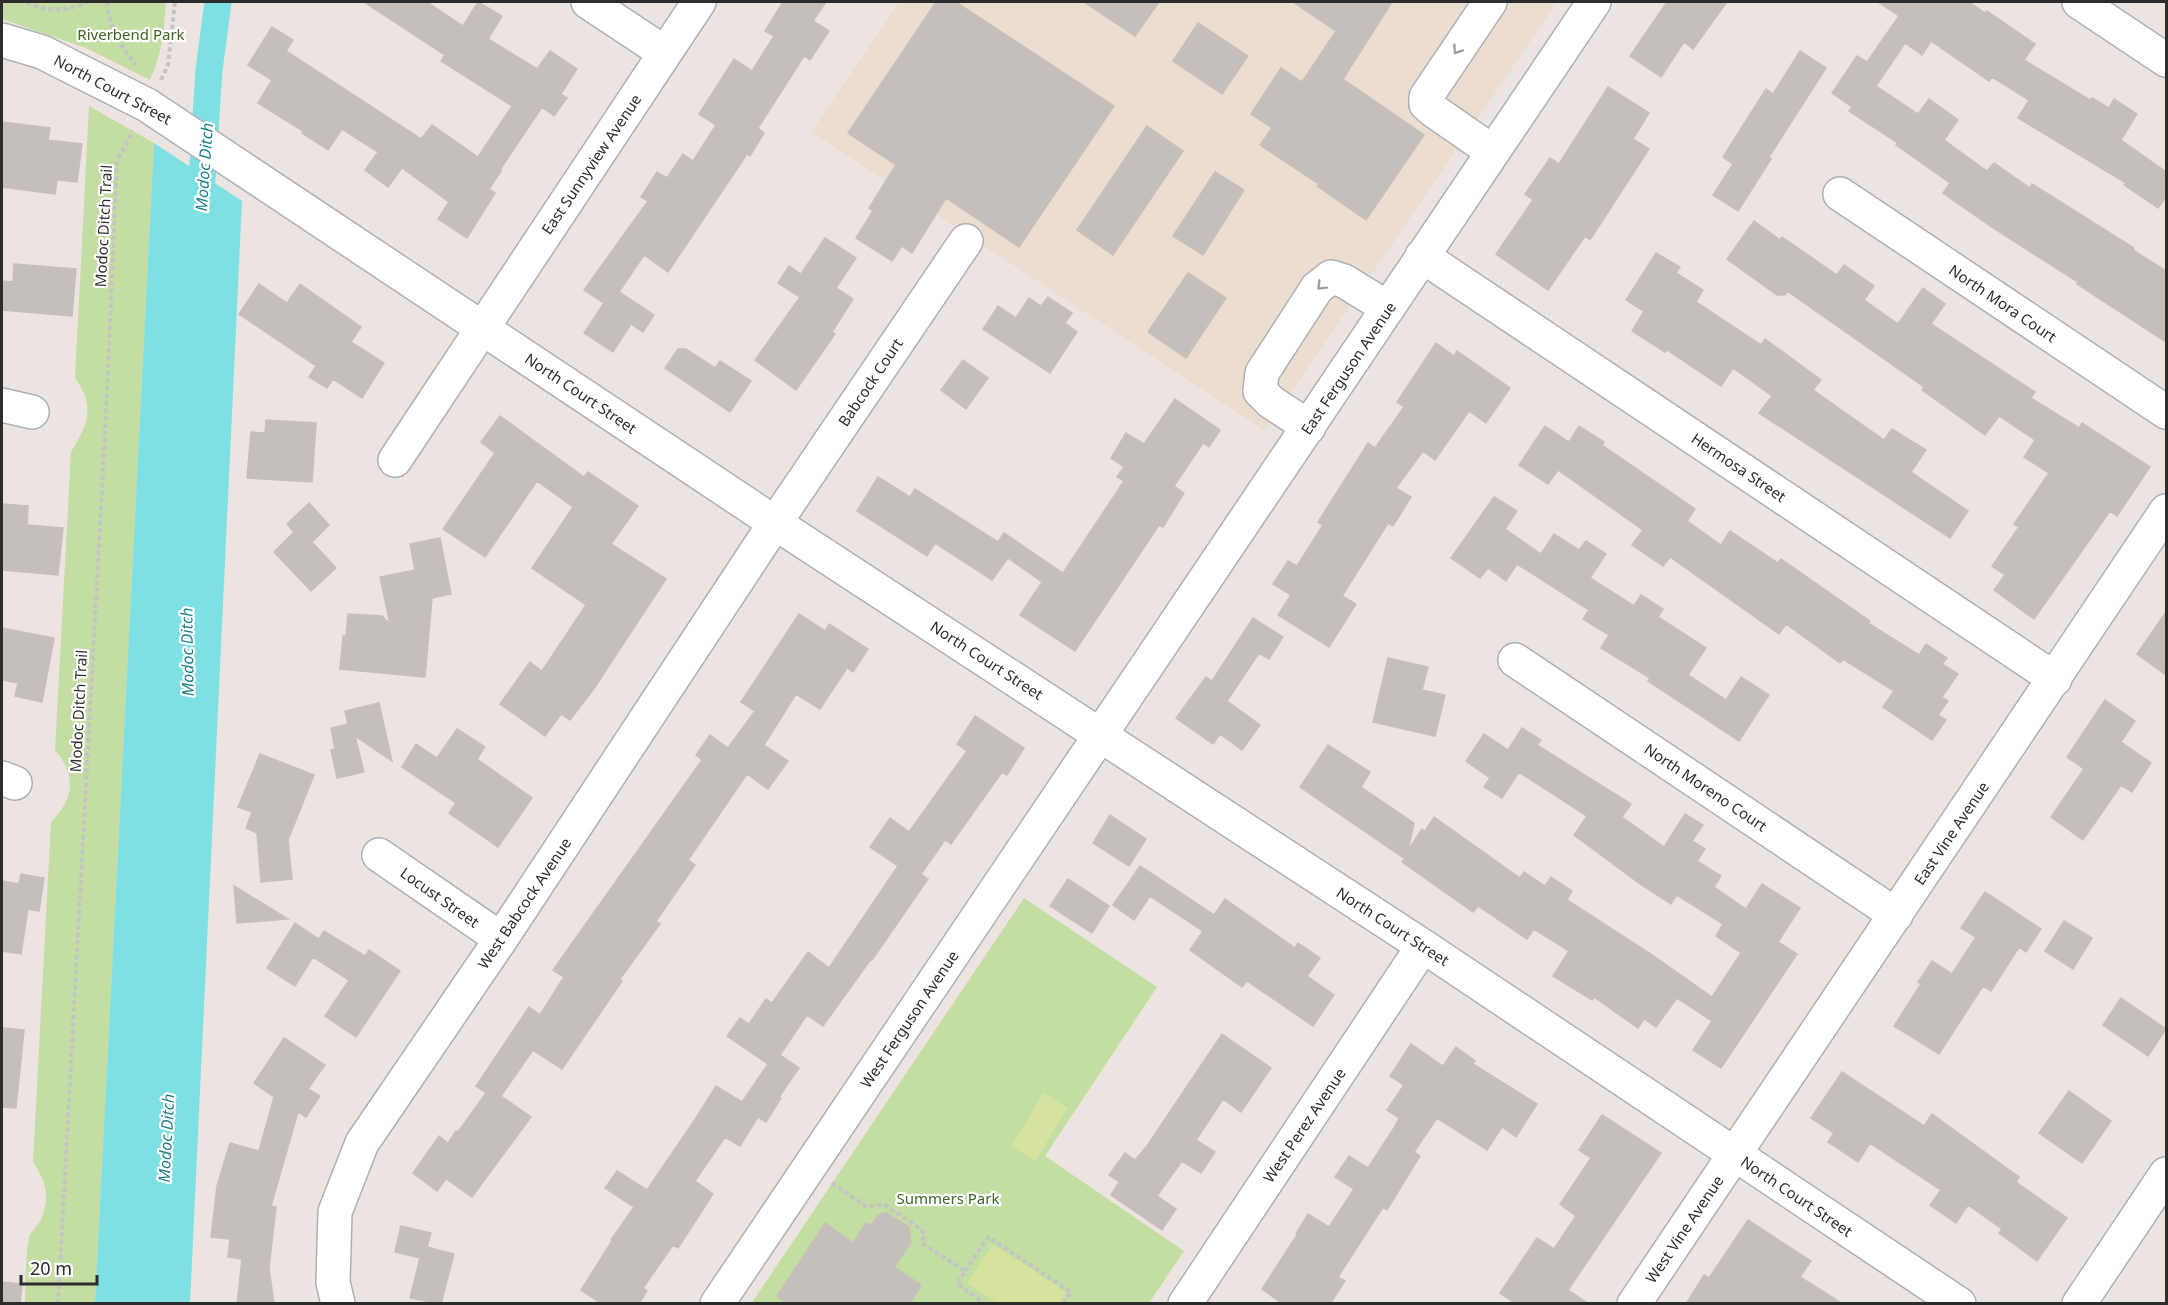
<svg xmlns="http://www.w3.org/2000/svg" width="2168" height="1305" font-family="'Noto Sans',sans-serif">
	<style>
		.education { fill: #ecddd1 }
		.green { fill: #c4dda2 }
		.pitch { fill: #d6e39f }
		.water { fill: #7ee0e3 }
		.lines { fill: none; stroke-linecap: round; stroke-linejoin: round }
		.canal { stroke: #7ee0e3; stroke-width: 27 }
		.building { fill: #c5bfbb; stroke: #c7bfba; stroke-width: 1.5 }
		.minor-casing { stroke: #acb1b7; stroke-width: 36 }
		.path { stroke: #c4c4c4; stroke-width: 4; stroke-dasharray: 4.5 3; stroke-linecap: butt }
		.minor { stroke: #fff; stroke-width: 33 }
		.oneway { stroke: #a0a0a0 }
		.labels { text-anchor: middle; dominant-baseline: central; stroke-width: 4.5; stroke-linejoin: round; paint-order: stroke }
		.park-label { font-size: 15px; fill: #3f6323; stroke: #fff }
		.street-label { font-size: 15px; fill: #2c2c2c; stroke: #fff }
		.water-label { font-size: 16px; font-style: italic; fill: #1b7e8a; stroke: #fff }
	</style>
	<rect width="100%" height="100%" fill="#ece4e0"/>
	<path class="education" d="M899,2h658l-292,429 -454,-299z"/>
	<path class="green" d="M2,2h164c-2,27 -4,53 -16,78l-64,-32 -84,-29z
		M89,106l65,37 -59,1160h-70c1,-21 0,-44 4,-65 1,-6 7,-10 10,-15 12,-23 8,-41 -6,-61l18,-340c23,-24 26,-46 4,-72l16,-298c17,-29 25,-44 4,-74z
		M1024,898l133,89 -112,169 139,95 -35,52 -398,1z"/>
	<path class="pitch" d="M1044,1093l24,15 -33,53 -24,-15z
		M993,1244l73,48 -8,11h-60l-31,-20z"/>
	<path class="water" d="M154,143l88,58 -52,1102h-95z"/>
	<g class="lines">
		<path class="canal" d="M200,209l9,-139 9,-68"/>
	</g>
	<path class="building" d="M364,2h63l36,24 15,-24 24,14 -14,23 49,30 13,-18 27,18 -16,25 6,4 -13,18 -12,-9 -42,63 1,1 -12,18 6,4 -28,45 -29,-19 11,-17 -47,-34 -14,19 -23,-17 13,-18 -36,-23 -14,21 -26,-17 1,-2 -45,-28 14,-23 -24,-15 24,-38 21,13 -7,11 135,88 11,-14 46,32 34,-51 -71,-45 4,-6z
		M783,2h43l-13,19 16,10 -19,29 -6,-4 -46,72 6,5 -14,23 -3,-2 -79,118 -24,-17 -25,37 35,23 -11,17 -12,-8 -18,28 -29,-19 20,-30 -20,-13 64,-89 -7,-4 16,-25 10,6 16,-24 10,7 23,-36 -17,-11 35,-55 18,12 22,-35 -9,-5z
		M936,2h20l158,104 -95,141 -73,-49 -34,55 -10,-7 -10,15 -36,-23 17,-27 -4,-3 27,-43 -48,-32z
		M1084,2h75l-24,34z
		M1293,2h99l-49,77 81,56 -58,85 -49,-34 2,-2 -59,-39 12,-17 -21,-14 30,-46 21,14 34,-51z
		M1667,2h60l-34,47 -9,-7 -23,35 -31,-21z
		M1878,2h91l16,11 2,-2 48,33 -11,16 66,40 2,-2 17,10 5,-9 23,15 -16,26 45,32v25l-8,11 -34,-23 2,-2 -108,-65 11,-18 -37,-23 -3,4 -58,-40 -9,14 -17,-12 -29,43 42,28 11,-15 29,21 -14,20 43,31 7,-8 36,25 2,-4 102,64 -1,2 33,21v71l-89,-58 1,-2 -88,-56 -47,-33 7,-10 -54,-38 2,-2 -49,-32 3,-4 -20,-14 25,-37 10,6 32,-46z
		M1198,23l50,33 -26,38 -49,-33z
		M1800,51l26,17 -57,89 2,2 -33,52 -25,-16 20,-31 -10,-7 43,-68 7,5z
		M1608,87l41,26 -16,26 16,10 -59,91 -5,-4 -37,54 -52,-36 37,-54 -8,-6 25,-36 9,6z
		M2,122l48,6 -2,12 34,4 -5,38 -20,-2 -2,14 -53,-7z
		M1147,126l36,25 -70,104 -36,-25z
		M1215,172l29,18 -41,65 -30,-19z
		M1754,221l26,19 2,-3 55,38 7,-10 30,21 -10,14 34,24 25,-36 22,16 -14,20 104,68 -4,6 48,30 3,-5 68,44 -33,49 -7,-5 -76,108 -40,-29 11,-15 -13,-9 27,-39 -5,-3 35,-51 -25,-16 11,-17 -36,-24 -14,19 -63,-45 2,-3 -137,-96 -2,4h-8l-50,-36z
		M825,238l31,20 -20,30 17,11 -21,33 3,2 -39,56 -41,-30 45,-63 -22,-14 11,-17 12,8z
		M1656,253l24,14 -4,6 27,17 -7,12 65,43 4,-6 56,41 -8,10 71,50 8,-11 34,21 -15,22 57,39 -18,27 -191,-125 13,-17 -39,-28 -12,18 -54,-36 -2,2 -33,-21 12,-20 -18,-11z
		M14,264l62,5 -4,47 -70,-6v-29l11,1z
		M1188,273l38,25 -40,60 -38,-26z
		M259,284l28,19 13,-19 61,43 -10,15 33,21 -22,35 -29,-19 -6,9 -18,-11 7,-11 -77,-52z
		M1048,297l24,16 -7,10 12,9 -27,41 -67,-44 15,-23 18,12 13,-20 12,8z
		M1436,343l18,13 3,-5 53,37 -24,35 -17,-12 -34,49 -12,-9 -27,37 15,9 -18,29 -5,-3 -46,73 14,8 -27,43 -51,-32 13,-20 -18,-11 15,-23 9,5 26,-41 -5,-3 50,-79 7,5 29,-41 -7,-5z
		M678,349h8l29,19 5,-7 31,20 -21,31 -65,-44z
		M963,360l25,18 -22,31 -25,-19z
		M1175,399l45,31 -11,17 -6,-4 -29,43 10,7 -21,34 -4,-2 -84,126 -55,-36 22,-33 -34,-24 -16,22 -57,-37 -8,13 -70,-45 21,-34 32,20 5,-8 83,53 6,-9 59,40 61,-92 -7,-4 7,-10 -13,-9 15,-25 18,11z
		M500,416l84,61 4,-5 50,34 -27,38 55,35 -73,111 -23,30 -9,-6 -16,22 -45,-32 30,-42 12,9 44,-66 -54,-37 41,-61 -36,-26 -52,76 -42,-28 52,-76 -14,-11z
		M266,420l50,3 -4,59 -65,-4 4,-46 14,1z
		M1545,426l24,16 10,-16 25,16 -2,3 93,64 -8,12 34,24 9,-14 48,32 3,-4 89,62 -2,2 51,32 7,-11 21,14 -5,6 16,10 -16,23 6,4 -10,14 8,5 -14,20 -49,-33 11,-16 -51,-32 -3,4 -54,-39 -7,10 -109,-77 -7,9 -31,-21 11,-15 -85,-60 -10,14 -29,-19z
		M1494,497l23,14 -12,18 36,25 13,-20 25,16 7,-9 20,13 -16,24 44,28 7,-11 22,14 -5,8 48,31 -18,27 38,25 15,-23 28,18 -30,46 -91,-60 2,-3 -49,-30 8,-13 -26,-16 6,-9 -72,-46 -11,17 -18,-13 -8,10 -29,-20z
		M309,503l20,22 -17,17 24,26 -25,23 -37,-39 20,-20 -7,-8z
		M2,504l26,2 -1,19 36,3 -5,47 -56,-5z
		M440,538l11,56 -19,4 -7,79 -85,-8 3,-33h3l2,-22 34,2 8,8 -10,-47 35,-7 -5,-26z
		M2166,612v63l-29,-21z
		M799,614l26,17 4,-7 39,25 -15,23 -6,-4 -27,41 -24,-15 -32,51 24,16 -20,28 -21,-15 -59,86 7,5 -39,56 4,3 -40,55 2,2 -60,88 -29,-19 -32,46 30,21 -59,80 -26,-18 -9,12 -24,-18 26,-37 9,7 8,-12 2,1 28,-39 -10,-7 53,-79 11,8 24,-38 -11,-7 149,-210 -6,-5 14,-20 18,13 27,-37 -14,-9z
		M1253,618l30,19 -14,22 -10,-6 -32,48 33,24 -18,25 -22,-16 -7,10 -37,-26 30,-41 6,4z
		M2,628l52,10 -12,64 -27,-6 3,-13 -16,-3z
		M1388,658l40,9 -6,23 23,5 -10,41 -62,-14z
		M2105,700l30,21 -14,21 30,21 -19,29 -11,-7 -38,55 -32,-23 33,-48 -17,-12z
		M379,703l13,58 -37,-25 9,36 -27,6 -6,-28 4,-1 -4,-21 17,-4 -3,-13z
		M975,716l49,32 -17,27 -5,-3 -51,72 -6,-4 -24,34 7,5 -56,81 -1,-1 -48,67 -16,-11 -27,40 19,13 -20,29 2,1 -15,24 -8,-5 -18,29 -15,-9 -30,44 18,13 -35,54 -5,-3 -30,43 4,3 -8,13h-37l-21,-14 31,-49 -1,-1 23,-33 -29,-19 12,-17 30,19 49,-72 20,-32 26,16 26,-38 -41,-28 13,-18 9,6 17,-25 6,4 36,-51 21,16 69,-102 -28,-19 20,-29 19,14 58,-81 -10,-7z
		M1522,728l19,12 -4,5 94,59 -9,13 42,30 21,-33 18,11 -11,16 13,8 -8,12 24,15 -7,11 32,22 16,-25 38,24 -22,34 19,12 -76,114 -28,-18 19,-29 -35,-23 -21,29 -12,-8 -6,9 -44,-31 -2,3 -39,-24 16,-25 -35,-22 -7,10 -49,-33 -5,6 -71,-50 3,-3 -105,-72 28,-42 42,27 -9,15 53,36 -6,27 14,-21 3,2 9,-14 86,61 4,-6 21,14 6,-9 21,14 -5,9 84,54 61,43 29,-44 -25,-17 7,-12 -46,-29 -6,9 -31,-20 -66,-49 13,-19 -68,-44 -17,26 -18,-11 6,-9 -24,-17 18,-27 24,16z
		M457,729l28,18 -8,12 55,39 -34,49 -49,-34 7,-10 -54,-36 14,-23 21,14z
		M260,754l54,21 -26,65 4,39 -31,3 -4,-49 -11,-5 6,-16 -14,-5z
		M1110,815l36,24 -17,27 -36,-23z
		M1140,866l74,49 11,-16 70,49 3,-5 22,15 -13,18 27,19 -21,31 -66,-45 -5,6 -52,-37 13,-19 -53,-35 -16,24 -21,-15z
		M21,874l23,4 -5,33 -11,-2 -7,45 -19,-3v-70l17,3z
		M1068,879l41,27 -17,27 -42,-27z
		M234,886l54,33 -51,4z
		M1985,892l56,37 -15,23 -7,-5 -28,44 -8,-5 -44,68 -45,-28 27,-42 -3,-2 14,-21 20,13 24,-37 -15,-9z
		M2064,921l28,17 -19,31 -28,-18z
		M295,923l24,16 5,-8 41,25 4,-6 31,21 -44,66 -31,-21 24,-36 -36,-23 -18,29 -28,-18z
		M2121,998l45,31 -18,27 -45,-31z
		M2,1028l22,2 -8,78 -14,-1z
		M1222,1034l49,34 -30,44 -18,-13 -27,41 19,12 -14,21 -19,-12 -25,35 19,13 -14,21 -51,-35 8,-13 -10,-7 16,-22 10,7 12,-14z
		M284,1038l41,27 -17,24 12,7 -14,21 -8,-5 -27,94 5,1 -7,61 5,36h-37l5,-45 -14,-2 2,-18 -19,-2 6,-51 13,-43 29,8 15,-54 -20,-14z
		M1411,1044l32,22 13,-19 19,14 -2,3 64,40 -21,33 -14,-10 -15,23 -50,-32 -23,34 6,4 -33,54 -4,-3 -45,70 7,4 -15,23h-47l-21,-15 35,-54 -1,-1 12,-20 21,13 25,-38 -19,-12 14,-21 19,12 26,-40 5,-10 -12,-8 17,-25 -14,-9z
		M1842,1072l82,54 8,-12 87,63 -3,5 51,36 -30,43 -38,-28 3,-4 -34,-24 -12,18 -26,-18 11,-15 -71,-47 -12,19 -30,-20 6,-9 -23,-15z
		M2069,1091l42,30 -29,42 -43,-30z
		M1602,1115l59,38 -93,137 21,14h-73l-16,-11 37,-55 17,11 22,-33 -16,-12 31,-46 -12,-8z
		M886,1213l23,14 2,15 -17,25 27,18 -11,19h-122l-11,-8 48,-73 28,20 13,-20 5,3 7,-11z
		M1748,1220l63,41 -11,16 43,27h-157l18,-29 5,3z
		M401,1226l30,7 -4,14 27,7 -13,50 -31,-6 10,-40 -25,-6z
		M2,1282l20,2 -2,20h-18z"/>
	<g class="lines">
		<g class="minor-casing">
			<path id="minor" d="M588,2l77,51
				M1490,2l-64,95v7l8,7 59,41
				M2079,2l87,58
				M2,40l40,12 105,53 628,418 648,423 536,358
				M1840,194l326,218
				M1422,256l633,423
				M2,405l30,7
				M1309,427l-38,-25 -11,-11 2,-18 55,-85 14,-11 13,4 44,27
				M395,460l304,-458
				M1515,660l381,255
				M2,778l13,5
				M379,855l122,84
				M338,1304l-5,-22 2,-70 27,-69 139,-204 274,-416 191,-282
				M717,1304l877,-1302
				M1185,1304l238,-358
				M1634,1304l532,-793
				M2079,1304l87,-130"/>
		</g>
		<path class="path" d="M27,2c18,11 42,9 60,0
			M107,2c3,27 11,41 29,63
			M161,80l7,-15 7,-63
			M832,1183l35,24 16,-3 38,25 3,5 -2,9 43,28 -8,13 28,20
			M965,1271l23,-34 83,55 -7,12
			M58,1304l48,-890 11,-253 16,-30"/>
		<use href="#minor" class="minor"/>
	</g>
	<defs><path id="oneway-chevron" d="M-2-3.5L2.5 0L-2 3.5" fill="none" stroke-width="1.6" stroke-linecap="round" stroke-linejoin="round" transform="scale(1.5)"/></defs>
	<g class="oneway">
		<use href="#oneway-chevron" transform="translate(1457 50) rotate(124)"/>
		<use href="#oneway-chevron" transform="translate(1321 286) rotate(135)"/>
	</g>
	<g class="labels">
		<g class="park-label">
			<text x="131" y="34">Riverbend Park</text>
			<text x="948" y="1198">Summers Park</text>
		</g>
		<g class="street-label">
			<text transform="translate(113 89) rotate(28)">North Court Street</text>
			<text transform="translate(591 164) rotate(-56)">East Sunnyview Avenue</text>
			<text transform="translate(103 226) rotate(-87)">Modoc Ditch Trail</text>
			<text transform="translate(2003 303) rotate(34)">North Mora Court</text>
			<text transform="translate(1348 368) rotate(-56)">East Ferguson Avenue</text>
			<text transform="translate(870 382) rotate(-56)">Babcock Court</text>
			<text transform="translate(581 393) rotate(34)">North Court Street</text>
			<text transform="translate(1739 467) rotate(34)">Hermosa Street</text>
			<text transform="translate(987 660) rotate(33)">North Court Street</text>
			<text transform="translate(78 711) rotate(-87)">Modoc Ditch Trail</text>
			<text transform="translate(1706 787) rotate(34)">North Moreno Court</text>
			<text transform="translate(1951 833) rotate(-56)">East Vine Avenue</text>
			<text transform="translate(440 897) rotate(35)">Locust Street</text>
			<text transform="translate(524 903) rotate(-56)">West Babcock Avenue</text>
			<text transform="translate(1393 926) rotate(33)">North Court Street</text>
			<text transform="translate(909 1019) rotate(-56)">West Ferguson Avenue</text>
			<text transform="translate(1304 1125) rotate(-56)">West Perez Avenue</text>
			<text transform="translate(1797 1196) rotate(34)">North Court Street</text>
			<text transform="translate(1684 1229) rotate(-56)">West Vine Avenue</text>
		</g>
		<g class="water-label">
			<text transform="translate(204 167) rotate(-86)">Modoc Ditch</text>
			<text transform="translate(187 652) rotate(-91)">Modoc Ditch</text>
			<text transform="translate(166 1138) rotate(-87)">Modoc Ditch</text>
		</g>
	</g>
	<rect width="2168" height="1305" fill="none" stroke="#2c2c2c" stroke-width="6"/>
	<path d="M21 1275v9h76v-9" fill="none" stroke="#2c2c2c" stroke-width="3"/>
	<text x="30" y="1275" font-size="18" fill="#2c2c2c" stroke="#ffffff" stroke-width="4.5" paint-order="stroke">20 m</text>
</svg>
